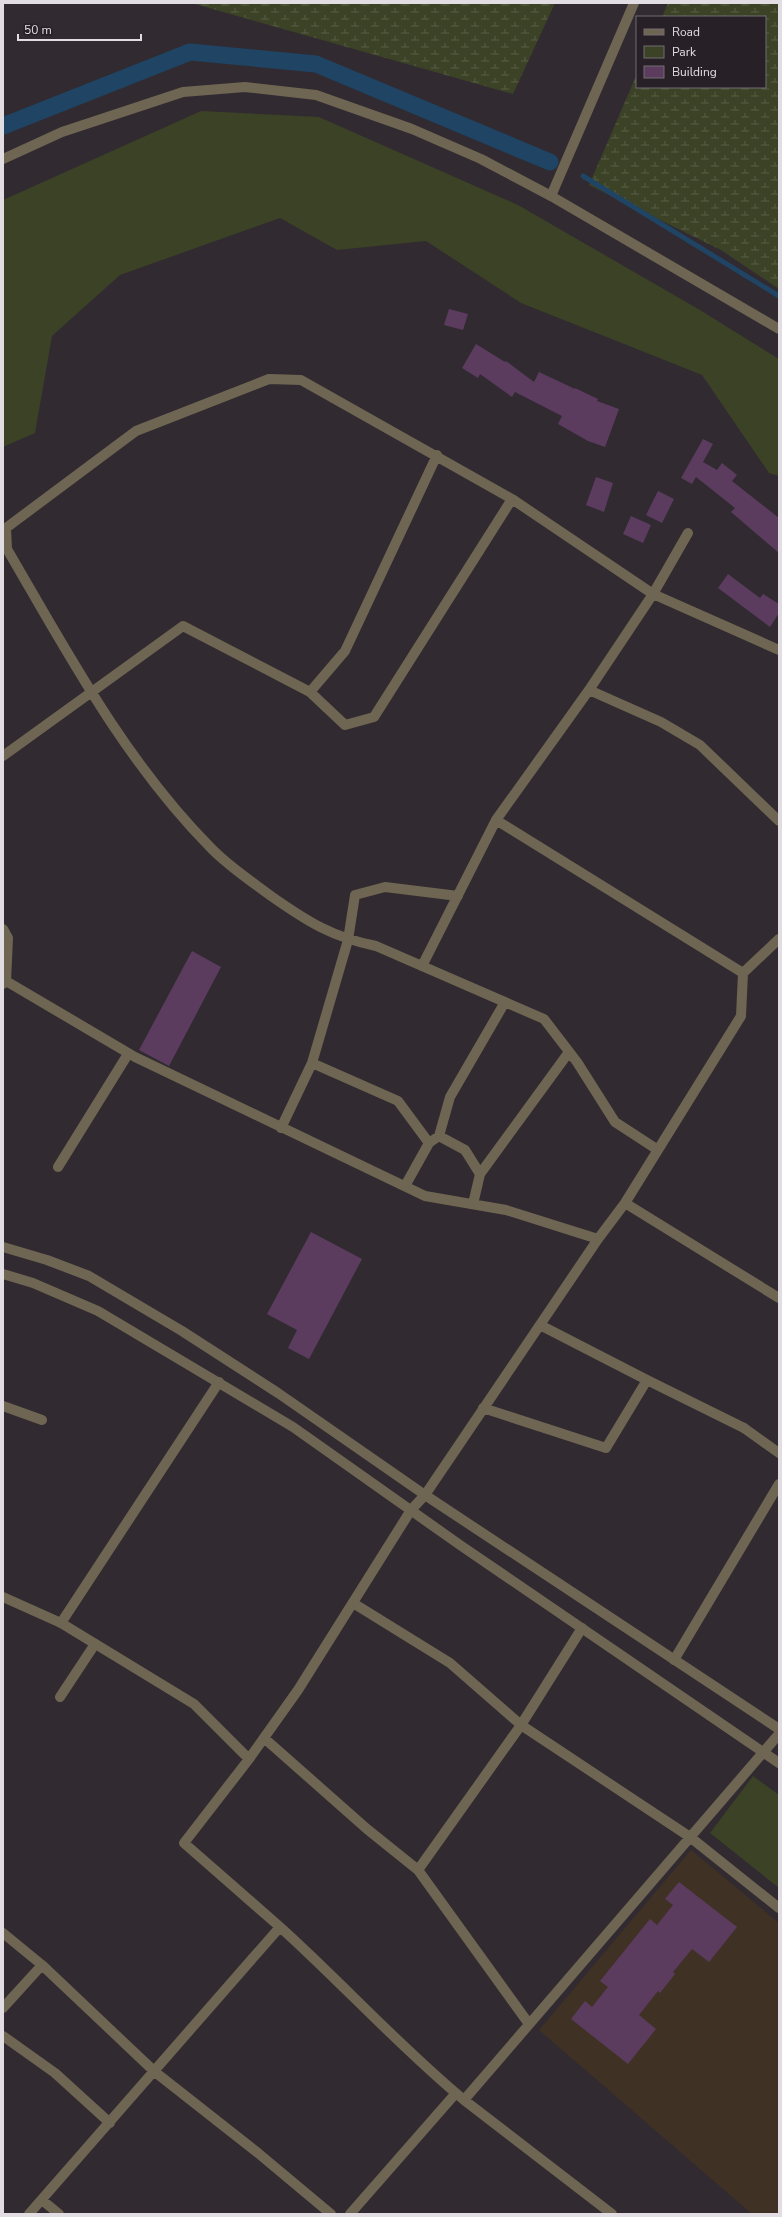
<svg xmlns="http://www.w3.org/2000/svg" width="782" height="2217" font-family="'Nunito Sans',sans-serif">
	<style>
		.education { fill: #403125 }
		.green { fill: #3b4226 }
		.wetland { fill: url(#wetland-marsh) }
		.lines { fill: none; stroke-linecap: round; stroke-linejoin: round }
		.stream { stroke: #1f4464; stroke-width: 5 }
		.canal { stroke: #1f4464; stroke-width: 17 }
		.building { fill: #5b3c5f }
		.service { stroke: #6e6652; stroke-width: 10 }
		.minor { stroke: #6e6652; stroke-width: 10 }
		.tertiary { stroke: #6e6652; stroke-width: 10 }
	</style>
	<defs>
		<pattern id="wetland-marsh" width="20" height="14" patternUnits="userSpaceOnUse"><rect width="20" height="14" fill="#3b4226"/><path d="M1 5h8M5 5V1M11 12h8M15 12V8" fill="none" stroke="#575d45"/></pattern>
	</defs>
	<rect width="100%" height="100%" fill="#312a31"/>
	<path class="education" d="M691,1850l88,73v291h-27l-213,-184z"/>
	<path class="green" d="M201,111l118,6 199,88 182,105 79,49v117l-10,-3 -67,-98 -181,-72 -95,-62 -89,9 -57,-32 -160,57 -68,61 -17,97 -32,14v-247z
		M753,1776l26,19v93l-69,-55z"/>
	<path class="wetland" d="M191,3h364l-42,91z
		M668,3h111v286l-58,-39 -132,-65 48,-111v13h128v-70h-103z"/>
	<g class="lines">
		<path class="stream" d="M583,176l196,120"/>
		<path class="canal" d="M3,126l187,-74 126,12 234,98"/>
	</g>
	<path class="building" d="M449,309l19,5 -5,16 -19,-5z
		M476,344l29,18 1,-1 28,21 5,-10 36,17v-1l23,11 -1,2 22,8 -14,38 -17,-6 -30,-17 4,-8 -47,-24 -3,5 -32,-23 -2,4 -16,-10z
		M703,439l10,5 -10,18 14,8 5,-7 15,12 -5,6 47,37v35l-48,-41 4,-4 -39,-31 -4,7 -11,-6z
		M596,477l17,6 -9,29 -18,-7z
		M658,491l16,8 -12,24 -16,-8z
		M631,516l20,9 -8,18 -20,-9z
		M728,574l32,24 3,-4 16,10v9l-9,14 -52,-39z
		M192,951l29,16 -52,99 -30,-16z
		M311,1232l51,27 -53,100 -21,-11 9,-18 -30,-16z
		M679,1882l58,45 -28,35 -17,-13 -19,23 2,2 -15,19 -2,-2 -19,24 17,14 -28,35 -57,-45 14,-18 7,6 16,-20 -8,-6 50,-62 7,6 16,-20 -8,-6z"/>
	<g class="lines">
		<path class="service" d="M653,594l35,-61
			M3,929l5,9 -2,43
			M58,1167l70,-113
			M3,1406l39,14
			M744,1428l35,25
			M61,1623l158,-241
			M674,1660l105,-176
			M60,1697l35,-53
			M521,1725l61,-97"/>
		<path class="minor" d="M551,196l83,-193
			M589,690l72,32 39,23 79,76
			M310,692l35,-41 92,-196
			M3,756l180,-130 127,66 35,33 29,-8 138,-218
			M496,820l247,153
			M422,966l74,-146 93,-130 64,-96
			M3,984l3,-3 129,76 290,139 81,14 92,29 27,-36 116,-187 2,-43 36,-34
			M312,1063l86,38 31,42
			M281,1128l31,-65 36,-123 7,-45 30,-8 73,9
			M439,1136l11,-39 55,-95
			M658,1150l-43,-28 -38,-60 -33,-43 -168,-73c-44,-9 -68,-24 -105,-50 -20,-15 -43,-30 -61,-49 -85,-86 -143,-195 -203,-298l-1,-21 130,-97 133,-52 32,1 211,119 141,95 126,56
			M480,1174l89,-122
			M405,1186l24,-43 10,-7 26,14 15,24 -7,30
			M625,1203l154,95
			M647,1380l97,48
			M483,1408l123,40 41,-68 -107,-55
			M3,1597l58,26 133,81 55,55 49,-69 113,-180 14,-15 173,-256
			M353,1603l97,60 71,62
			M264,1738l103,91 51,41
			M249,1759l-65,84 96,84
			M3,1933l39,32
			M3,2008l39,-43 113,107 103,81 73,61
			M529,2024l-111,-154 103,-145 169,112 89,71
			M3,2036l52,37 55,50
			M464,2100l148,114
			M42,2200l17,14
			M29,2214l251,-287c62,56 119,119 184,173l315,-366
			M350,2214l106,-121"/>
		<path class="tertiary" d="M3,159l59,-27 121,-40 62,-5 71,8 96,34 69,30 70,37 228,133
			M3,1247l44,13 42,16 93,55 96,62 147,102 354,234
			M3,1274l30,9 65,28 195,116 167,118 319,218"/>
	</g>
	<rect width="782" height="2217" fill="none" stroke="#e2dde2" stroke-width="8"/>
	<rect x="636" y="16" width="130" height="72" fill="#272027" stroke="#726c72"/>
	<rect x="644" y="29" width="20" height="6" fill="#6e6652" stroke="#726c72"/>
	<text x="672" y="36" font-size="12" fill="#e2dde2">Road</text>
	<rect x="644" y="46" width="20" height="12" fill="#3b4226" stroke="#726c72"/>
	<text x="672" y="56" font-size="12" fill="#e2dde2">Park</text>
	<rect x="644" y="66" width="20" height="12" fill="#5b3c5f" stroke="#726c72"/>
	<text x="672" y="76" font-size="12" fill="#e2dde2">Building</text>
	<path d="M18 34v6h123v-6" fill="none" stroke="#e2dde2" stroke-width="2"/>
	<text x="24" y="34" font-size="12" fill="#e2dde2" stroke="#272027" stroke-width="3" paint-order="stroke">50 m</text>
</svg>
